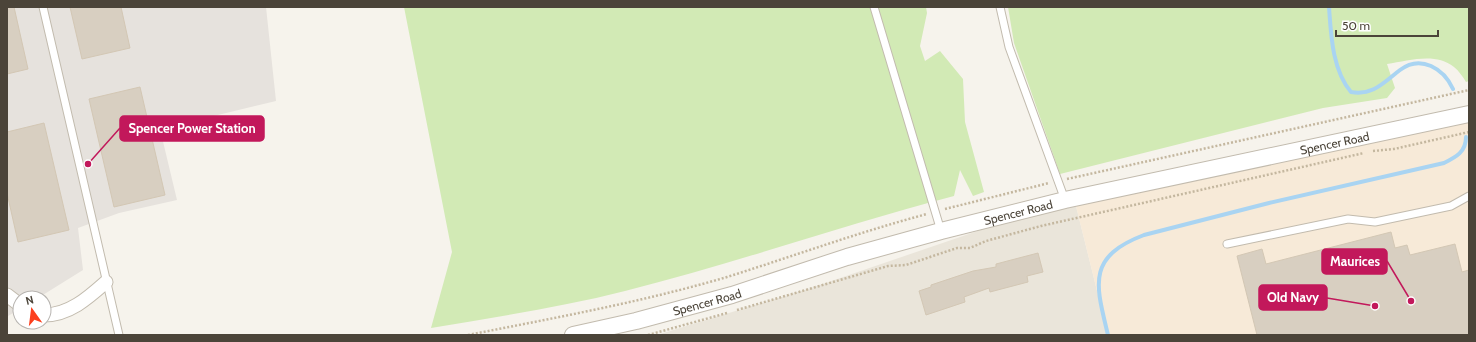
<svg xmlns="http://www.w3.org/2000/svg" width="1476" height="342" font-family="Cabin,sans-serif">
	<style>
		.residential { fill: #eae5da }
		.commercial { fill: #f7ead8 }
		.industrial { fill: #e6e2dd }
		.green { fill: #d2eab5 }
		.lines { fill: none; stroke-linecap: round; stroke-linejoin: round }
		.stream { stroke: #a9d4f2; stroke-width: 4 }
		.building { fill: #d8cfc1; stroke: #d3c7b4 }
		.service-casing { stroke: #c2bbae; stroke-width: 9 }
		.minor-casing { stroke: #c2bbae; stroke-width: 15 }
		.tertiary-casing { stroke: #c2bbae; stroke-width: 18 }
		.path { stroke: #c4b79f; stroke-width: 2.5; stroke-dasharray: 2 2; stroke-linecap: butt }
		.service { stroke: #fff; stroke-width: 7 }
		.minor { stroke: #fff; stroke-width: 13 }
		.tertiary { stroke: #fff; stroke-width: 16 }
		.labels { text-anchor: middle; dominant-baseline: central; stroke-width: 3; stroke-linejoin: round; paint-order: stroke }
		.street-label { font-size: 12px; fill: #4b4439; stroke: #fff }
		.leader { fill: none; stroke: #c2185b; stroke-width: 1.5 }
		.callout-dot { fill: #c2185b; stroke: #fff; stroke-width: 1.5 }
		.callout { fill: #c2185b; stroke: #c2185b; stroke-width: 1.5 }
		.callout-label { font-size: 13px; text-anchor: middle; font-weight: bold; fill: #fff }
	</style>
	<rect width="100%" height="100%" fill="#f6f3ec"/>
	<path class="residential" d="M1074,198l34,137h-451l154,-47z"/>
	<path class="commercial" d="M1469,114v221h-361l-34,-137z"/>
	<path class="industrial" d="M7,7h259l10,94 -116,28 17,71 -58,13 -41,15 5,42 -45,28h-18v11l-12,7h-1z"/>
	<path class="green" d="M404,7h522l1,6 -7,33 5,15 15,-10 23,28 2,43 19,70 -11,4 -13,-26 -6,26c-111,29 -218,67 -329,95 -63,16 -129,26 -194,37l21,-76z
		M1008,7h461v74l-3,1c-3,-5 -7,-11 -12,-15 -19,-15 -45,-6 -67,-3l8,24 -8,10 -64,10 -263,66 -46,-131z"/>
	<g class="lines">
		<path class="stream" d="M1329,7c2,27 3,63 22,85 22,4 33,-10 49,-22 21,-16 44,-1 53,19
			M1108,335c-12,-50 -22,-78 36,-100l125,-32 175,-40c12,-6 22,-11 22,-26"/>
	</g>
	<path class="building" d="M7,7h7l14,62 -21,5z
		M70,7h51l9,41 -48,11z
		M140,87l25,108 -51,12 -25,-108z
		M44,123l25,107 -51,12 -11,-49v-61z
		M1391,232l4,16 12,-3 3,10 45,-11 7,28 7,-2v65h-212l-20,-79 25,-7 4,15z
		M1038,253l5,19 -16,4 1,6 -38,10 -1,-4 -25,9 1,5 -39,13 -7,-24 12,-4v-2l42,-14 23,-4v-3z"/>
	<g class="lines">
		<g class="service-casing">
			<path id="service" d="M43,7l76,328
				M874,7l67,224
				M1000,7l9,40 56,153
				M1227,244l121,-25 27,3 76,-16 18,-10"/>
		</g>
		<g class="minor-casing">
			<path id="minor" d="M7,295l13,10
				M44,315c25,0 44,-17 62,-33"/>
		</g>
		<g class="tertiary-casing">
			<g id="tertiary">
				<path id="s1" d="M573,335l63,-14 96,-26 115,-38 94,-26 124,-31 404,-86"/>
			</g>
		</g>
		<path class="path" d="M1373,151l21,-2 75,-17
			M1067,179l402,-89
			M945,209l104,-26
			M737,310l151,-44 18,-1 51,-17h13l16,-7 55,-15 323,-73
			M468,335c86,-17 174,-33 259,-58 67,-21 132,-45 200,-63
			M648,335l79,-22"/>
		<use href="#service" class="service"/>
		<use href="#minor" class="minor"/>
		<use href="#tertiary" class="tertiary"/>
	</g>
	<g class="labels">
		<g class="street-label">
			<text stroke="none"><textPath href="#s1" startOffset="786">Spencer Road</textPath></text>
			<text stroke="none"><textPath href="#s1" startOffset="462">Spencer Road</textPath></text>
			<text stroke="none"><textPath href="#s1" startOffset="138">Spencer Road</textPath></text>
		</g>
	</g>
	<path class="leader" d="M88 164L120 128M1411 301L1387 261M1375 306L1327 298"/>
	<g class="callout-dot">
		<circle cx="88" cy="164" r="4"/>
		<circle cx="1411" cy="301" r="4"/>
		<circle cx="1375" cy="306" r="4"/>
	</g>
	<g class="callout">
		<rect x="120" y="116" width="144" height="25" rx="4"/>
		<rect x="1322" y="249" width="65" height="25" rx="4"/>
		<rect x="1259" y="285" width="68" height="25" rx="4"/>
	</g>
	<g class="callout-label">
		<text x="192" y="133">Spencer Power Station</text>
		<text x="1355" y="266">Maurices</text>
		<text x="1293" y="302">Old Navy</text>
	</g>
	<rect width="1476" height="342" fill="none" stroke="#4b4439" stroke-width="16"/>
	<g transform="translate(32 310) rotate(346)"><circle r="19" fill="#ffffff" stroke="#b7b4b0"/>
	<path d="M0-3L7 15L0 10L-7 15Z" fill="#fc3f1d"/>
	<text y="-6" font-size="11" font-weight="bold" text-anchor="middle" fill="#4b4439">N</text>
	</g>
	<path d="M1336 30v6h102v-6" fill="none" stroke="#4b4439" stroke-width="2"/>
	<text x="1342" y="30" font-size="12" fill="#4b4439" stroke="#ffffff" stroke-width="3" paint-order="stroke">50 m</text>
</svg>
